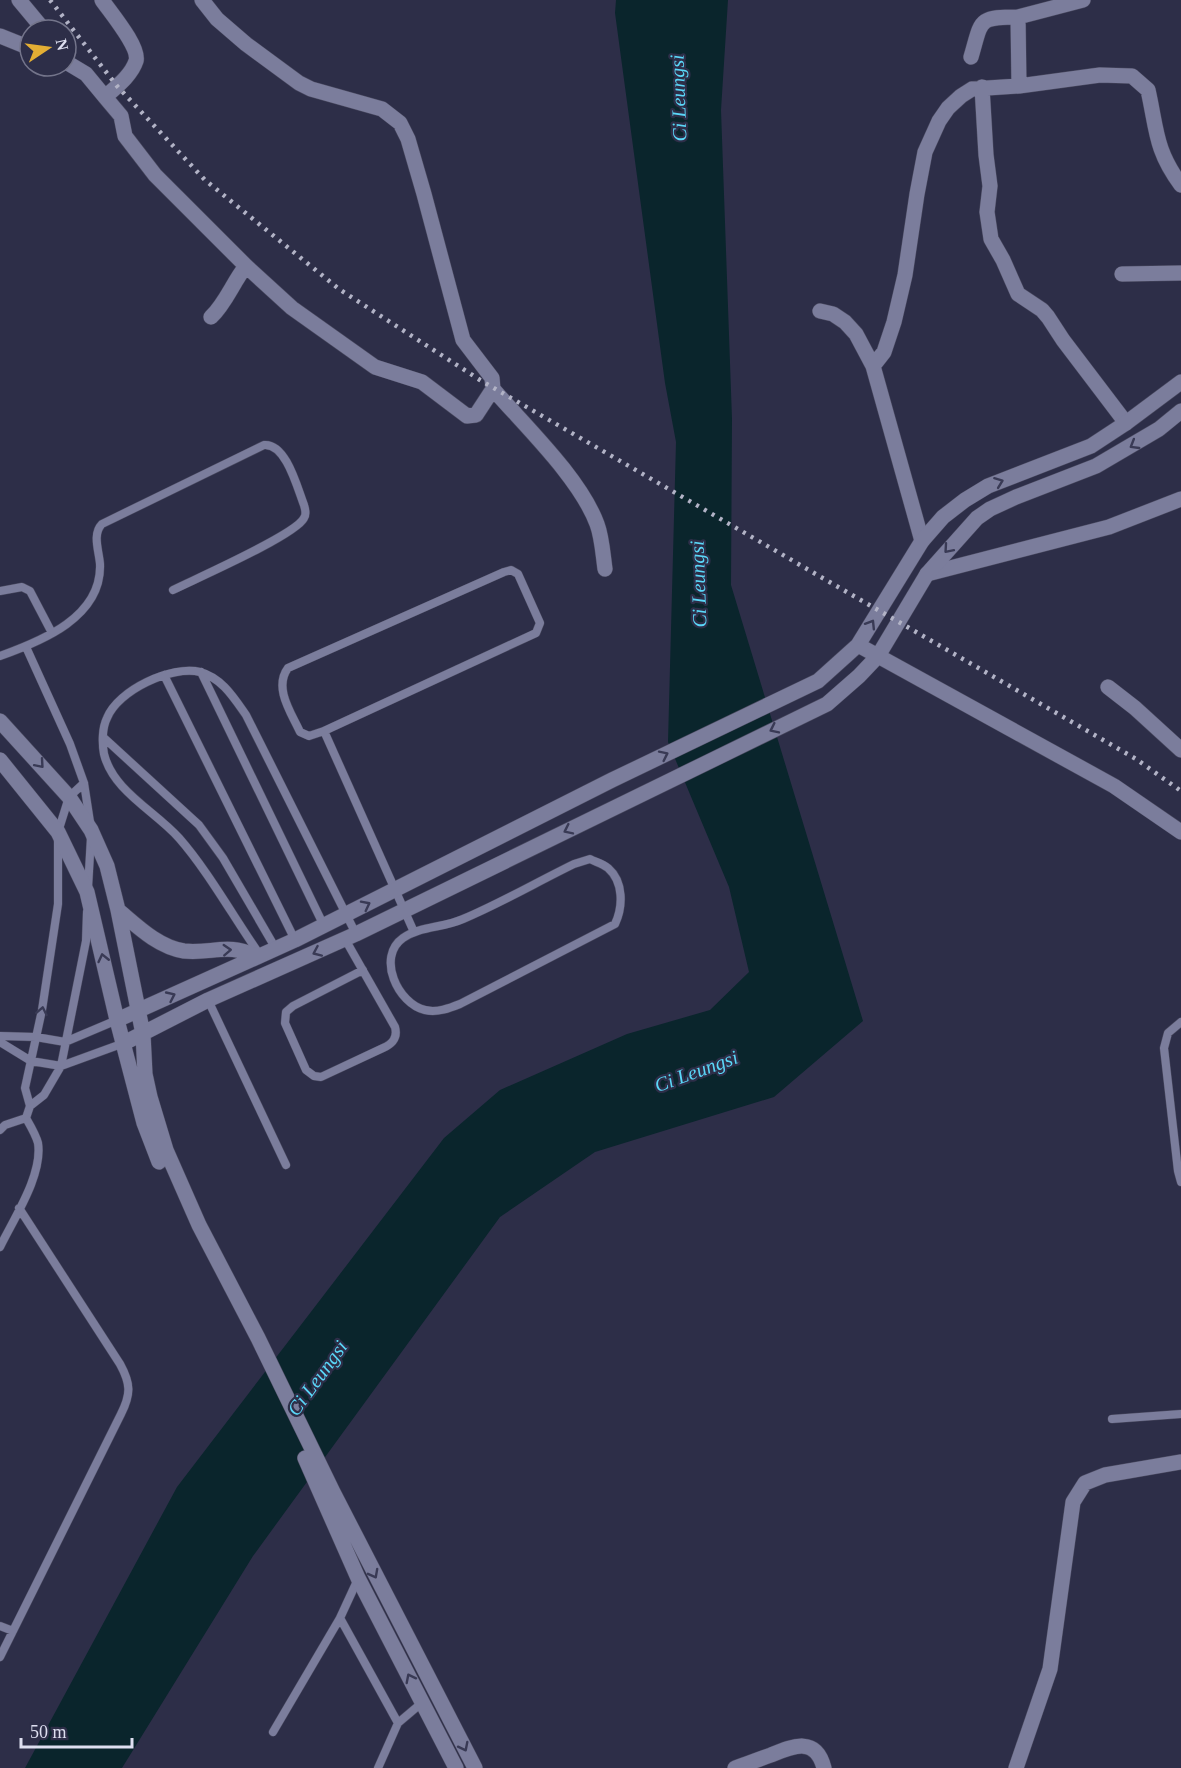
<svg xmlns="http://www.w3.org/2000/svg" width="1181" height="1768" font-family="Georgia,serif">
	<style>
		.water { fill: #0a252c }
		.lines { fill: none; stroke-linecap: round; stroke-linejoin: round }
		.lane-casing { stroke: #4a4a60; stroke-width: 9 }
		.street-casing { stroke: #4a4a60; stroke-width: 16 }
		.secondary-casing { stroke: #4a4a60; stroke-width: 16 }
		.lane { stroke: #7b7d9c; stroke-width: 8 }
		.street { stroke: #7b7d9c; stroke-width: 15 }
		.secondary { stroke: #7b7d9c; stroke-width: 15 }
		.rail { stroke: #b2b3c6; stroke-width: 4.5; stroke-dasharray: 3 6; stroke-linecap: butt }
		.oneway { stroke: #393a55 }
		.labels { text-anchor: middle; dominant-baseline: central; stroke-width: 4.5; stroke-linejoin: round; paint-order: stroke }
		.water-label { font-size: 20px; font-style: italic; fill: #5ad7f8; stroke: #2d2e48 }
	</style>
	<rect width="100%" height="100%" fill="#2d2e48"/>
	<path class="water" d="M616,0h112l-7,110 11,309 -1,166 132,436 -89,76 -179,55 -95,65 -247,339 -131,212h-97l152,-281 267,-349 56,-48 127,-56 83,-24 39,-38 -20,-85 -61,-145 8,-300 -11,-59 -50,-370z"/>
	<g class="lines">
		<g class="lane-casing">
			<path id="lane" d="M0,591l22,-4 8,4 22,42
				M26,647l44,97 14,39 6,39
				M0,656c42,-15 102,-39 100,-92 -1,-13 -8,-30 2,-40l162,-79c22,-2 33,42 40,60 1,4 3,9 0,13 -8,17 -109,61 -131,72
				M201,672l123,254
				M164,675l131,265
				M324,731l-15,5 -9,-4c-8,-18 -27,-44 -12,-64l216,-96 7,-2 7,4 22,49 -4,10 -212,98 90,201
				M103,737l96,88 24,33 53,91
				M590,859c6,3 13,5 18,9 16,14 15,39 7,56l-155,80c-10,4 -23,9 -35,6 -27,-6 -49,-53 -22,-72 17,-12 40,-10 60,-19 38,-16 74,-37 111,-55z
				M88,888l3,-51
				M345,939l50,88c3,11 -3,17 -12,21l-62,29 -7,-1 -8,-6 -21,-47 1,-11 7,-6 70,-36
				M260,955c-26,-37 -52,-84 -81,-117 -24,-27 -66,-47 -75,-84 -2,-11 -2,-26 3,-36 11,-28 65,-53 93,-46 22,6 34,26 46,43l110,219
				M208,1000l78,165
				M1181,1022l-13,11 -4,15 14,123 3,11
				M0,1036l36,1 29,5 52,-22
				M0,1042l31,19 30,5 63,-23
				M30,1106l-5,-18 17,-78 16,-106v-72l11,-35 15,-14
				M0,1130l5,-5 21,-7 4,-12 14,-11 17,-29 25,-125 1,-29
				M0,1247c14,-29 43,-72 38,-104 -2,-8 -8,-18 -12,-25
				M1112,1419l69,-5
				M358,1579l-18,39 58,105 26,-22
				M0,1626l13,5
				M0,1657l121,-243c10,-20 10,-30 -1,-50l-101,-156
				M273,1732l67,-114
				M378,1768l20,-45"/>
		</g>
		<g class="street-casing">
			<path id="street" d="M19,0l25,30
				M202,0l15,19 29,25 53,39 12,6 71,20 18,14 8,16 16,55 39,146 29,38 1,11
				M0,36l30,12
				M971,57c11,-37 6,-40 47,-40
				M66,62l20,12 19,23c11,-10 26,-21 31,-36 4,-14 -26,-49 -34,-61
				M1019,86l-1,-69 65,-17
				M982,87l4,68 4,31 -3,26 4,27 12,21 15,34 24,16 6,7 15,23 63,83
				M105,97l16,19 4,20 30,39 91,91 46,42 83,59 47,15 45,34 9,-1 17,-26c32,37 87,89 104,135 5,13 6,31 8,45
				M1122,274l59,-1
				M820,311l13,3 12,8 11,12 17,32 49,175
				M211,317c15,-14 22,-35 35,-51
				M873,366l11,-14 10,-30 11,-47 12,-81 8,-42 14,-31 9,-13 13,-12 11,-7 47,-3 81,-11 32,1 16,14c9,40 7,60 33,95
				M927,574l182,-47 72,-28
				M1108,687l27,21 46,42
				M735,1768c12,-4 24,-9 36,-13 22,-9 45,-19 53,13
				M1016,1768l34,-99 23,-167 12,-19 20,-8 76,-13"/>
		</g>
		<g class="secondary-casing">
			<path id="secondary" d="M858,645l256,141 67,46
				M0,721l69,76 22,33 16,36 11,44 25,124 2,40 5,23 16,53 33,75 59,113 75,154 142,276
				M0,760l58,72 29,60 30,128 27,103 15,39
				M118,910c19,16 40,37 66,41 28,3 45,-9 73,6
				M117,1020l178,-80 317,-160 206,-99 40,-36 64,-104 21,-24 22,-17 23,-14 103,-40 35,-23 55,-41
				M124,1043l84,-43 148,-66 471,-230 32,-28 19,-20 49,-82 50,-56 13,-9 26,-12 80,-31 63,-37 22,-18
				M305,1458l53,120 98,190"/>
		</g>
		<use href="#lane" class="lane"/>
		<use href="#street" class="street"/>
		<use href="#secondary" class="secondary"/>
		<path class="rail" d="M50,0l67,86 88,94 134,109 141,91 656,379 45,32"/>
	</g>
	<defs><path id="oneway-chevron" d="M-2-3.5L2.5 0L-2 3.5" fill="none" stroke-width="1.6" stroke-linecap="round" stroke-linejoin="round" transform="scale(1.5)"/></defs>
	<g class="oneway">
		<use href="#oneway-chevron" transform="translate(1134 445) rotate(149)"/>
		<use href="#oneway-chevron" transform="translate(999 482) rotate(-21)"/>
		<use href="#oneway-chevron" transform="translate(948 549) rotate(131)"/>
		<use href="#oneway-chevron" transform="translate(871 624) rotate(-58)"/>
		<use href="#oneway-chevron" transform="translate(774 729) rotate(154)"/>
		<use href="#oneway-chevron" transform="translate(664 755) rotate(-26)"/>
		<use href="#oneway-chevron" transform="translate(40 764) rotate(49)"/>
		<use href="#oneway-chevron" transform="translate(568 830) rotate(154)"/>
		<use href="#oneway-chevron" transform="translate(366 905) rotate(-27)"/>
		<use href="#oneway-chevron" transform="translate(227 950) rotate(-3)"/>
		<use href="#oneway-chevron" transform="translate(317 952) rotate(156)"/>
		<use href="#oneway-chevron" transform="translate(103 958) rotate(-103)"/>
		<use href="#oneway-chevron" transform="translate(171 996) rotate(-25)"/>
		<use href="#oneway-chevron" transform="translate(42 1011) rotate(-79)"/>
		<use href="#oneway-chevron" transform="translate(374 1574) rotate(62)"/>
		<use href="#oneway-chevron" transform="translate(410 1678) rotate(-117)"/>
		<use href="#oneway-chevron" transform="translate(464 1747) rotate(63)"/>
	</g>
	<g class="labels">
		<g class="water-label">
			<text transform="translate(678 98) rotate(-92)">Ci Leungsi</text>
			<text transform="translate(698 584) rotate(-92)">Ci Leungsi</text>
			<text transform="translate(696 1071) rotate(-20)">Ci Leungsi</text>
			<text transform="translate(317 1378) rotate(-54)">Ci Leungsi</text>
		</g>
	</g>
	<g transform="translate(48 48) rotate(77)"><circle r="28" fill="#2d2e48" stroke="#74758b" stroke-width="1.5"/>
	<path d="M0-4.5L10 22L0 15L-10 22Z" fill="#e3ae34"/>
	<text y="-9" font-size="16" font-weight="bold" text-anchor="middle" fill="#dedff0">N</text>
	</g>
	<path d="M21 1738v9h111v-9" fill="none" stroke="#dedff0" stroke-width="3"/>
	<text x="30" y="1738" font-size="18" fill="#dedff0" stroke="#2d2e48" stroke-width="4.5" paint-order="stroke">50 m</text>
</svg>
